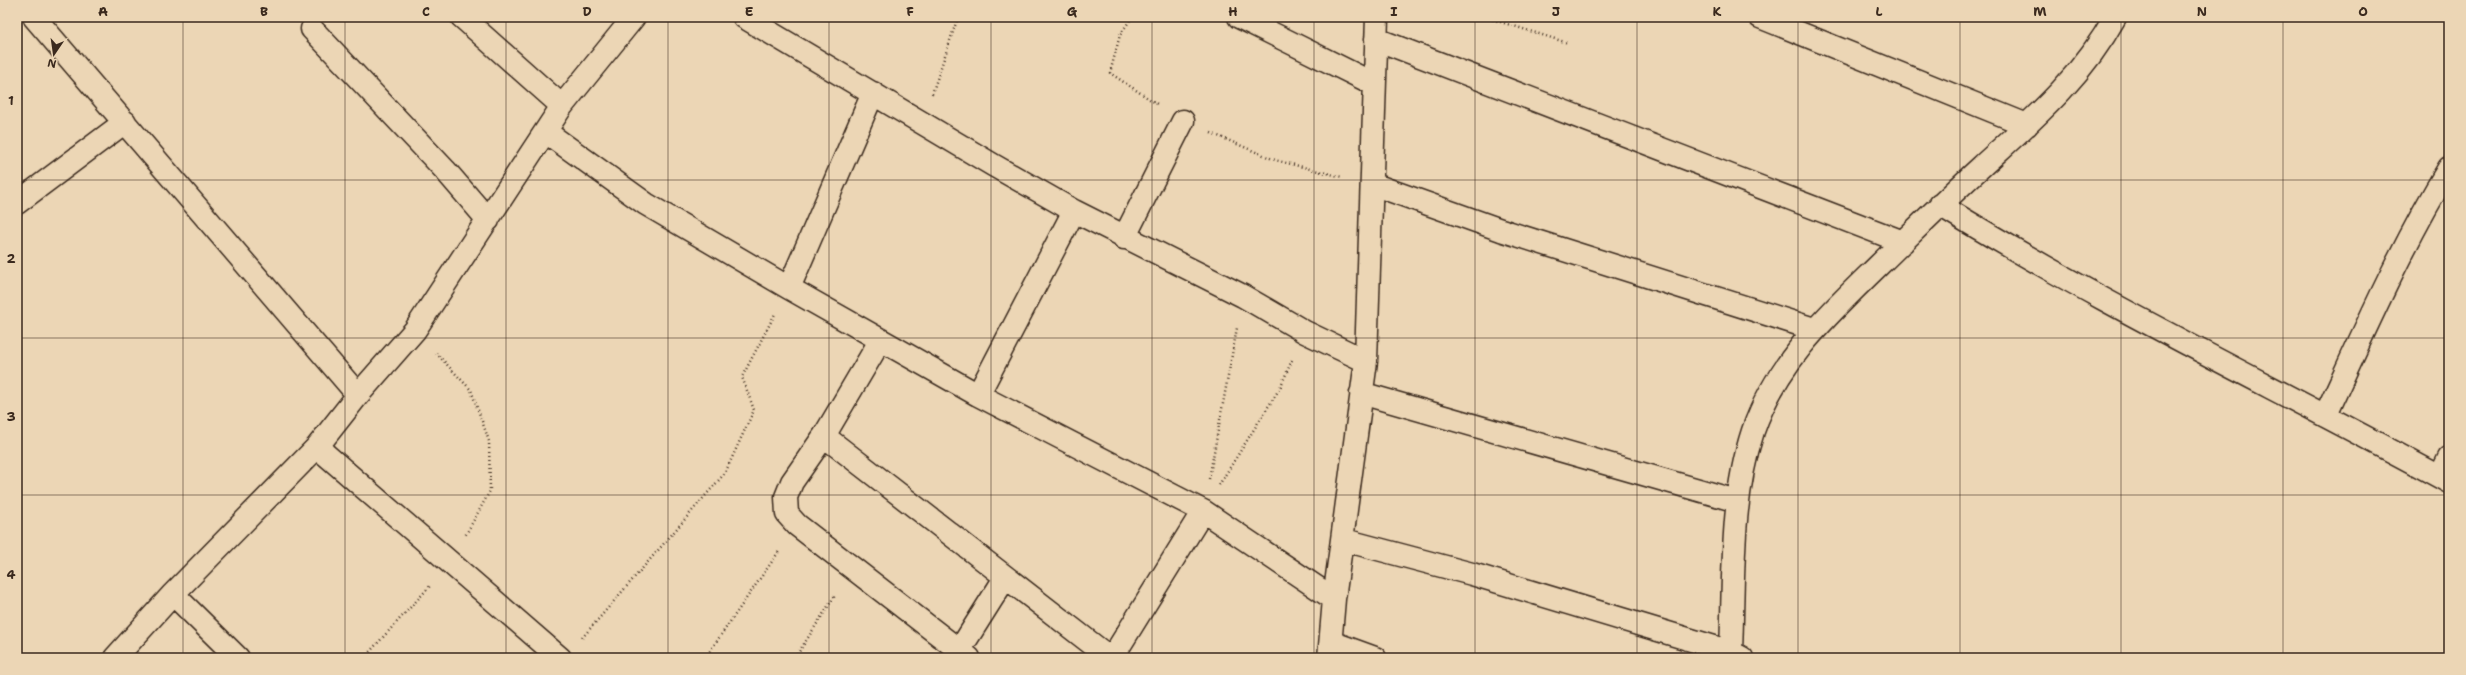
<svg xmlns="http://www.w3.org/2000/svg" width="2466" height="675" font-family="'Shantell Sans',sans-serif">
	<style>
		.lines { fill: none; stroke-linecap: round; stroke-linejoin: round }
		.minor-casing { stroke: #3b2a1e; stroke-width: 25 }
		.path { stroke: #3b2a1e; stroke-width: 2.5; stroke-dasharray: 1 3; stroke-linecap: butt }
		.minor { stroke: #ecd6b5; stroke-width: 22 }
		.grid { fill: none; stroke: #3b2a1e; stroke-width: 1; stroke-opacity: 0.55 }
		.neatline { fill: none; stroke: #3b2a1e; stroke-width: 1.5 }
		.grid-label { font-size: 13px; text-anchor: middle; font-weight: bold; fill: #3b2a1e }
	</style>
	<rect width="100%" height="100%" fill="#ecd6b5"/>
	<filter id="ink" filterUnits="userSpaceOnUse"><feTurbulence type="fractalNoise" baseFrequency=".025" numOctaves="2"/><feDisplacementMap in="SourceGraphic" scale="8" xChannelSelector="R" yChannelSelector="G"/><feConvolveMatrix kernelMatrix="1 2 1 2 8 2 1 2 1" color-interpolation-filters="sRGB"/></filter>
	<g filter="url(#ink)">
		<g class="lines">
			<g class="minor-casing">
				<path id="minor" d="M34,17l324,378
					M462,17l100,89
					M744,17l249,148 81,46 169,85 62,36 61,29
					M1239,17l135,67
					M1760,17l267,108
					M312,29l133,141 43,50
					M1376,39l527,203
					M546,132l100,72 143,84 189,107 225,116 131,88
					M1372,184l129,46 313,99
					M17,203l108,-81
					M1940,205c164,101 339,184 509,277
					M1124,238l59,-117
					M789,288l84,-195
					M880,341l-56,95 -32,46 -6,15 1,17 10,11 172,133
					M1361,393l376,108
					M978,395l96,-184
					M2325,416c39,-84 76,-169 124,-248
					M824,436l286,222
					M317,447l243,211
					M2440,477l9,-19
					M1344,540l128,34 259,78 11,6
					M173,594l65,64
					M1331,642l44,16
					M959,651l46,-73
					M115,658l58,-64 144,-147 41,-52 57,-65 147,-224 72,-89
					M1112,658l91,-147
					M1329,658l5,-59 32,-238 11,-344
					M1728,658l3,-6c3,-73 -1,-151 22,-221 24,-70 75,-116 126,-166 34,-33 67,-66 102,-98 50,-46 101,-89 134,-150"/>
			</g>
			<path class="path" d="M1132,17l-12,18 -10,38 47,31
				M1485,17l83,26
				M932,94l26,-77
				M1211,133l64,27 67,17
				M436,353l35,37 18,51 1,50 -25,45
				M1209,479l28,-151
				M1219,485l61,-97 12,-28
				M582,638l143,-165 29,-63 -12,-33 33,-63
				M364,658l66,-72
				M705,658l75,-108
				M795,658l41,-64"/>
			<use href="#minor" class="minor"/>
		</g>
	</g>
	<path class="grid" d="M183,17v641M345,17v641M506,17v641M668,17v641M829,17v641M991,17v641M1152,17v641M1314,17v641M1475,17v641M1637,17v641M1798,17v641M1960,17v641M2121,17v641M2283,17v641M17,180h2432M17,338h2432M17,495h2432"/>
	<rect width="2466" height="675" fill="none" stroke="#ecd6b5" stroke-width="44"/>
	<g transform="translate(54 54) rotate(193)" stroke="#ecd6b5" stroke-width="3" paint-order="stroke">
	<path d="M0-3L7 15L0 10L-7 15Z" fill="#3b2a1e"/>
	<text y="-6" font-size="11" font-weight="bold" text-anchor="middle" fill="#3b2a1e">N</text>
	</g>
	<rect x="22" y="22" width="2422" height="631" class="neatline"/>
	<g class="grid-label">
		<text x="103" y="16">A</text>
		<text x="264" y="16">B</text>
		<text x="426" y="16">C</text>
		<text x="587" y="16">D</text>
		<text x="749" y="16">E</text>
		<text x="910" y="16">F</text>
		<text x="1072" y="16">G</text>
		<text x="1233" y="16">H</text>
		<text x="1394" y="16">I</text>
		<text x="1556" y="16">J</text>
		<text x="1717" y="16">K</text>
		<text x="1879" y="16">L</text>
		<text x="2040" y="16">M</text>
		<text x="2202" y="16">N</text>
		<text x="2363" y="16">O</text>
		<text x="11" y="105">1</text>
		<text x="11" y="263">2</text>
		<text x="11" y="421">3</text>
		<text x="11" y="579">4</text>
	</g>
</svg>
